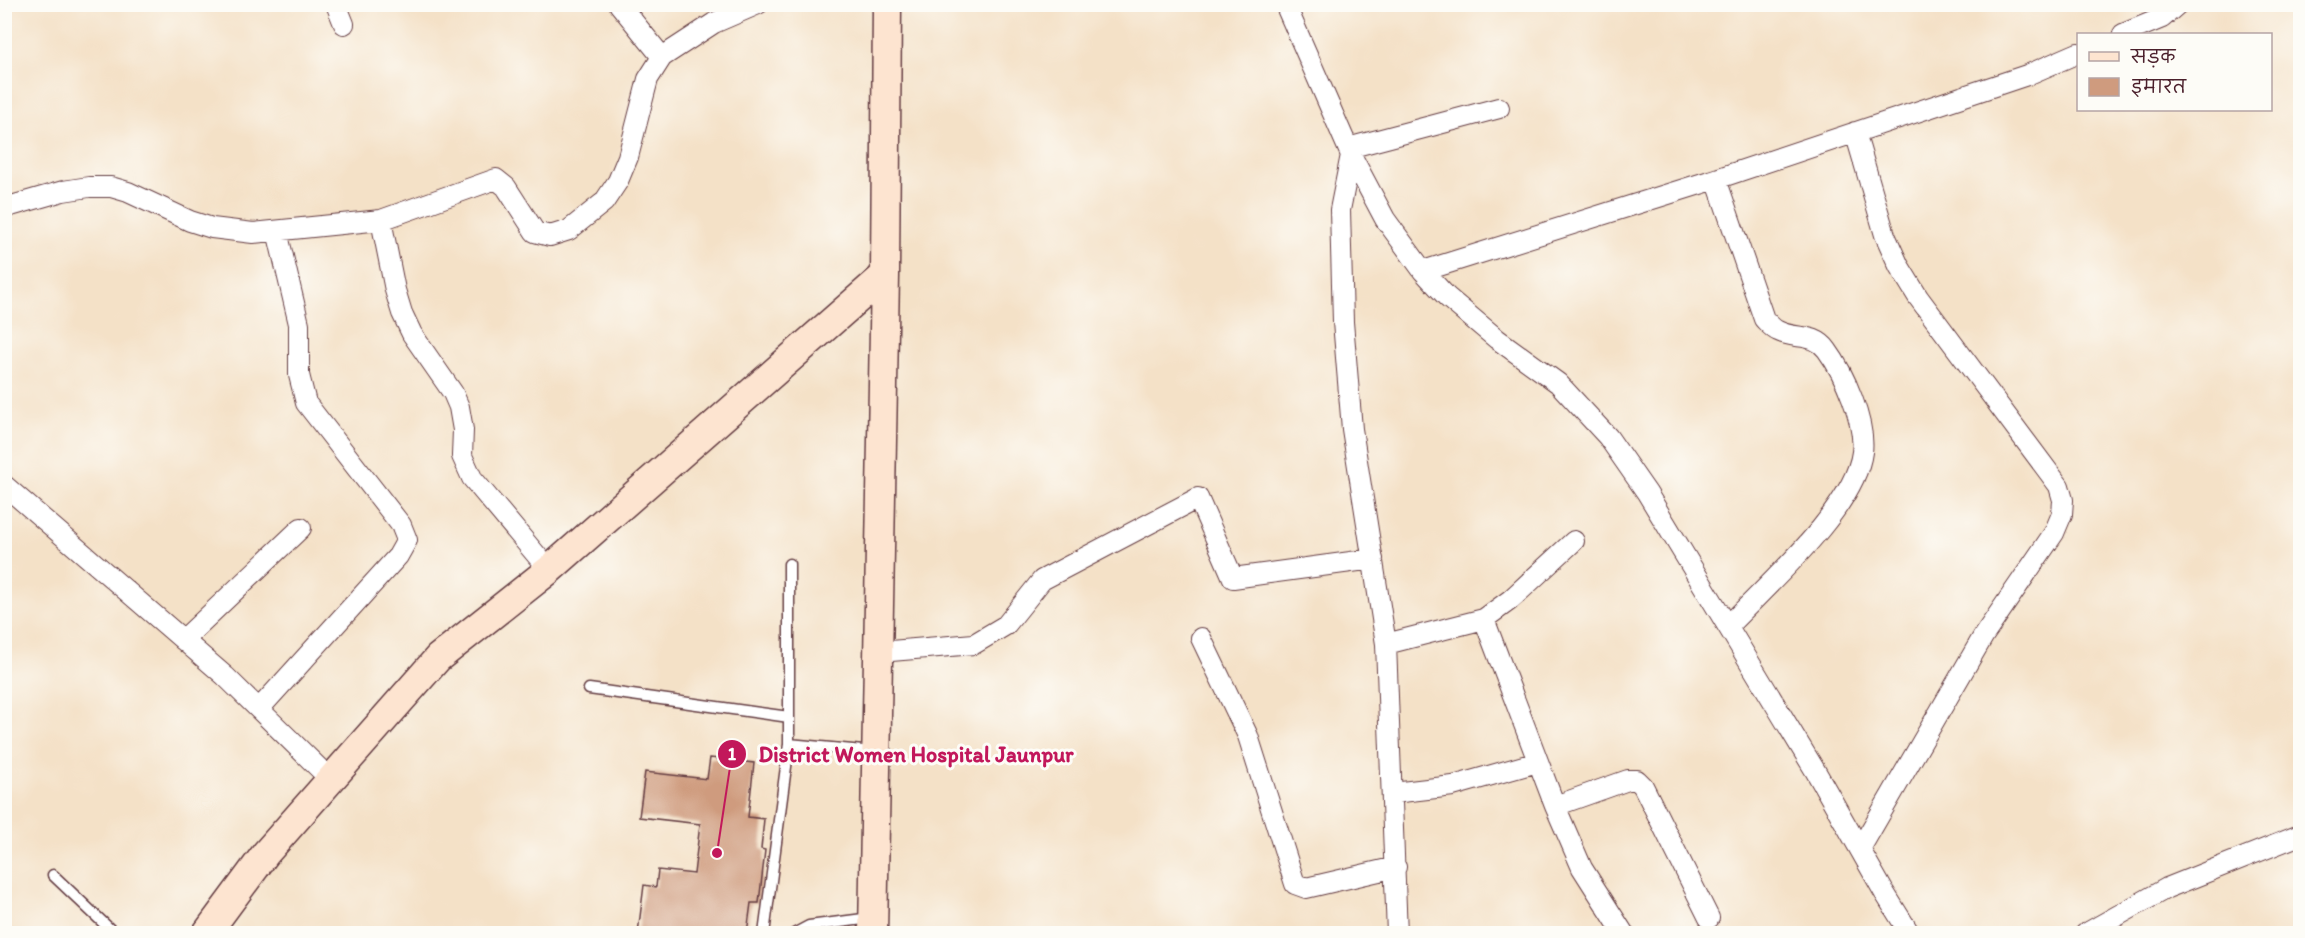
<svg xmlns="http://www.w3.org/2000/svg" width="2305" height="938" font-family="Itim,'Playpen Sans Deva',sans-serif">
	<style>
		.building { fill: #cf9b7e }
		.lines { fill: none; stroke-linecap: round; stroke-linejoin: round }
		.lane-casing { stroke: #643c42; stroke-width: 13 }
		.street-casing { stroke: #643c42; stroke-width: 22 }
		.secondary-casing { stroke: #643c42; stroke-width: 31 }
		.lane { stroke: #fff; stroke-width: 10 }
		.street { stroke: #fff; stroke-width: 20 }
		.secondary { stroke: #fde4d0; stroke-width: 28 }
		.leader { fill: none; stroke: #c2185b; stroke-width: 2 }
		.callout-dot { fill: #c2185b; stroke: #fdfcf7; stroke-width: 2 }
		.mark-label { font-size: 18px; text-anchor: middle; font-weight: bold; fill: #fff }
		.callout-label { font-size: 22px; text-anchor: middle; font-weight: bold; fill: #c2185b; stroke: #fdfcf7; stroke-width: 6; stroke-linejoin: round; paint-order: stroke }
	</style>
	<rect width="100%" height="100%" fill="#fdfcf7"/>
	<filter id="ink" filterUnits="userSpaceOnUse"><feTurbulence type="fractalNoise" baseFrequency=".0167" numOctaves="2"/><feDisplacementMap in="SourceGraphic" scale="12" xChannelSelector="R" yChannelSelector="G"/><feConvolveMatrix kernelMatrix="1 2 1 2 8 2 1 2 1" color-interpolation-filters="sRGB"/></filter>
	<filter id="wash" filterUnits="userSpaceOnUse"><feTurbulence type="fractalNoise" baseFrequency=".008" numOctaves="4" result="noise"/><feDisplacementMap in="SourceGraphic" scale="24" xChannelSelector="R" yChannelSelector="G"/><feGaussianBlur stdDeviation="1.35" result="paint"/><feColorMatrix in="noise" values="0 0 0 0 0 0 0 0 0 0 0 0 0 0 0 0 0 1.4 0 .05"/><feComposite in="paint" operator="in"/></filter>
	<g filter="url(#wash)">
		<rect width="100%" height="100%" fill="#f4e1c7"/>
		<g id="blocks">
			<path class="building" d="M710,758l44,5 -6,54 16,2 -3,30 4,1 -6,53h-8l-4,30h-109l6,-48 12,2 2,-17 36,4 6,-50 -61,-7 6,-45 62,7z"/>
		</g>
	</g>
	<g filter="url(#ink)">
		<use href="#blocks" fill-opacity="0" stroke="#643c42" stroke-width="1.5"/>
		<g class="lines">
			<g class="lane-casing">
				<path id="lane" d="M589,689l200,28
					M789,744l85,8
					M53,875l62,59
					M764,934l25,-190v-180
					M794,934l15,-8 62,-8"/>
			</g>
			<g class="street-casing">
				<path id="street" d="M336,4l8,20
					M619,4l43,53
					M1285,4l66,151 34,64 38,52 24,26 50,42 61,44 50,54 39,56 169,279 68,120 26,42
					M2123,34l39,-16 16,-14
					M1855,132l30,103 14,31 19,31 141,189 4,14 -1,14 -8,19 -70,102 -124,214
					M1348,148l151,-40
					M1351,155l-11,55 3,112 9,107 34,215 11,290
					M1716,179l48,140c4,4 9,10 14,12 17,9 36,1 49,19 17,23 39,73 35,102 -7,56 -95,133 -134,174
					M4,208l59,-17 26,-4h22l17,5 62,29 22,7 41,5 128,-13 115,-41 10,8 29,45 15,4 19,-6 35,-28 14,-21 10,-24 20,-78 14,-22 52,-34 44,-19
					M381,220l14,70 7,23 10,21 41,59 6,14 4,23 -1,26 10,22 77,92
					M1423,271l293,-92 311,-104 51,-22
					M4,485l221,191 106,104
					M1484,619l71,187 27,62 42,66
					M1201,638l47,98 47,148 11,4 90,-21
					M183,640l118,-112
					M1386,644l98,-25 26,-19 64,-59
					M879,652l95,-8 32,-19 36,-45 156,-82 35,80 140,-19
					M259,709l139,-153 9,-16 -6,-15 -95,-122 -7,-28v-51l-22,-93
					M1393,793l60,-7 85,-24
					M1555,806l73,-26h9l6,6 66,132
					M2085,934l82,-46 133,-53"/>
			</g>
			<g class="secondary-casing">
				<path id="secondary" d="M206,934l60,-81 172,-195 111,-88 336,-295 2,-271
					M873,934l12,-659"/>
			</g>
			<use href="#lane" class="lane"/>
			<use href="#street" class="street"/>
			<use href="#secondary" class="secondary"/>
		</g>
	</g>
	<path class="leader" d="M717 853L732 754"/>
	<g class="callout-dot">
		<circle cx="717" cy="853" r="6"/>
		<circle cx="732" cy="754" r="15"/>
	</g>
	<g class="mark-label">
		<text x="732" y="760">1</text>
	</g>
	<g class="callout-label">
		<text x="916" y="762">District Women Hospital Jaunpur</text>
	</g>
	<rect width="2305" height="938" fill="none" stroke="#fdfcf7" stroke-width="24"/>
	<rect x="2077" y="33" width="195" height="78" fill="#fdfcf7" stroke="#b5a4a5" stroke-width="1.5"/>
	<rect x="2089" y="52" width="30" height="9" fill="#fde4d0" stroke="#b5a4a5" stroke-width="1.5"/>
	<text x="2131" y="63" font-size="18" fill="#4a1f2b">सड़क</text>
	<rect x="2089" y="78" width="30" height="18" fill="#cf9b7e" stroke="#b5a4a5" stroke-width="1.5"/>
	<text x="2131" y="93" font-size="18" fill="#4a1f2b">इमारत</text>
</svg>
